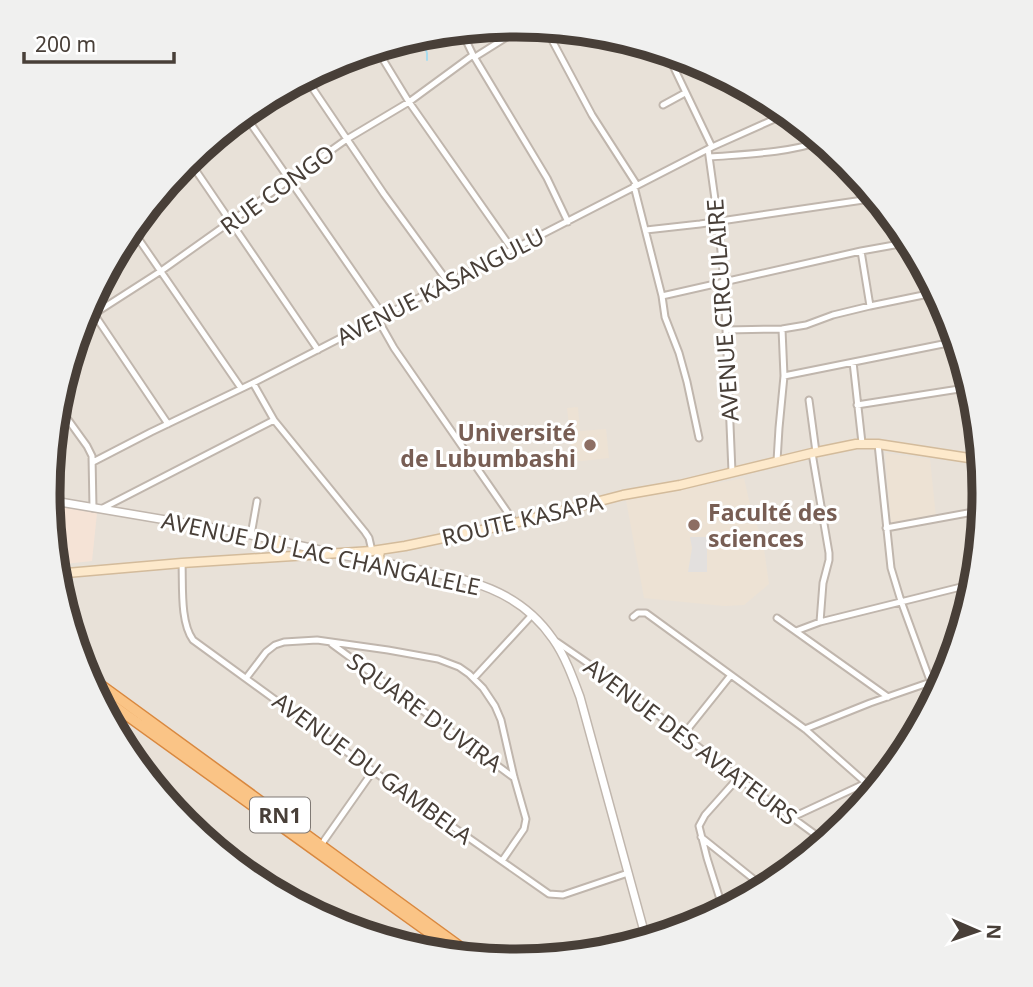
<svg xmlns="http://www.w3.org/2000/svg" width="1033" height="987" font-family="'Noto Sans',sans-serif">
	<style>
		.residential { fill: #e8e1d8 }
		.commercial { fill: #f5e3d6 }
		.education { fill: #ede2d4 }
		.parking { fill: #e3e0de }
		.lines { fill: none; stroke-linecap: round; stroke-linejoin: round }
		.stream { stroke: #a9ddef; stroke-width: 2 }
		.minor-casing { stroke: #c0b6ad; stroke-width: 9 }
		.tertiary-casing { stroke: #c0b6ad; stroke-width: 10 }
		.secondary-casing { stroke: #d3bb9b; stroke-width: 11 }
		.trunk-casing { stroke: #d9883f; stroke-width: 12 }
		.minor { stroke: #fff; stroke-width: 5 }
		.tertiary { stroke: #fff; stroke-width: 7 }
		.secondary { stroke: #fde9cb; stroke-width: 8 }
		.trunk { stroke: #fac486; stroke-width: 9 }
		.education-dot { fill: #8d6e63; stroke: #fff; stroke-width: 2.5 }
		.labels { text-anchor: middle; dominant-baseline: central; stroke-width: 6; stroke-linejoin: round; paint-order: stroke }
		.shield { fill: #fff; stroke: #7f7974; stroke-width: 2 }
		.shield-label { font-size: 21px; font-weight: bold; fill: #483f38 }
		.street-label { font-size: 23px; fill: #483f38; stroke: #fff }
		.education-label { font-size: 23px; font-weight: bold; fill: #785e54; stroke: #fff; text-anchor: end }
		.rim { fill: none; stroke: #483f38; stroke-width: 9 }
	</style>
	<rect width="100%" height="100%" fill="#f4f0ea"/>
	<path class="residential" d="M50 494a467 467 0 1 1 934 0a467 467 0 1 1-934 0Z"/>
	<path class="commercial" d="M49,504l48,9 -5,48 -37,4z"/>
	<path class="education" d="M578,407l2,24 26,-2 3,29 -36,4 -6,-54z
		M885,453l45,6 6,58 -45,7z
		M744,478l7,31 12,33 6,42 -25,21 -20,1 -80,-8 -18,-98z"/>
	<path class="parking" d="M690,537h17v35h-19l4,-24z"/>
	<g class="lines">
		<path class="stream" d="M420,35l7,18v7"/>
		<g class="minor-casing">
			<path id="minor" d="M545,27l47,88 45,70
				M461,30l12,25 74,123 21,44
				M376,48l33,54 103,147
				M666,51l46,96
				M475,57l51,-32
				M305,77l79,117 64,88
				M773,102l6,15
				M663,105l22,-12
				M244,114l139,201
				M708,149l10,72 6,61 8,190
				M710,157c37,-3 77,-4 112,-16
				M188,159l130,191
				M634,186l28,110 3,21 14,36 8,29 12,56
				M131,228l110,160
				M646,230l54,-6 177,-26
				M861,251l9,55
				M662,296l199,-45 50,-9
				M88,305l80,119
				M377,318l17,30 121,175
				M80,323l81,-52 186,-132 62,-37 64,-47
				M726,330l56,-1 24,-4 27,-10 37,-9 68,-14
				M853,362l9,81
				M784,376l174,-35
				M253,383l21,37
				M809,400l7,52
				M56,403l31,43 5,10 1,52
				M857,405l115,-18
				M878,444l13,124 10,33 30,82
				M812,453l17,100v7l-6,23 -3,39
				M777,461l2,-33 5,-52 -2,-47
				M93,462l58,-30 102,-49 459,-236 76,-34
				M103,508l171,-88 91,112 4,6 3,13
				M886,528l98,-18
				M251,535l6,-34
				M182,563c1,23 -2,59 11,77l180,131 176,123 14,1 65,-22
				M633,617l5,-4h8l159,116 61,54
				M777,618l111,79
				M796,631l24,-9 157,-39
				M557,642l64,44 117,92 89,65
				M332,644l181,133
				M247,677l19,-25 9,-7 9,-3 33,-2 71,10 50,9 21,8 10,7 14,14 12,18 6,14 13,57 12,42 -2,10 -22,32
				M474,678l58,-63
				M805,729l65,-26 78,-27
				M683,735l48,-60
				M793,817l73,-34 24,-9
				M701,837l65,52
				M321,845l52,-74
				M724,912l-17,-54 -8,-32 6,-11 33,-37"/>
		</g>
		<g class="tertiary-casing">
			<path id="tertiary" d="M48,500l189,32 92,20
				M341,555c23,4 46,8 68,13 58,11 109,20 144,71 12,17 20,39 27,58l67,245"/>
		</g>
		<g class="secondary-casing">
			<path id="secondary" d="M278,557v-16
				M380,562l-1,-7 2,-5
				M55,574l127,-11 190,-12 33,-5 110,-23 108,-28 57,-10 132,-32 44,-9h22l104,16"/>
		</g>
		<g class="trunk-casing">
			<path id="trunk" d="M83,672l394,287
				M93,691l370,266"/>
		</g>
		<use href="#minor" class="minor"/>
		<use href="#tertiary" class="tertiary"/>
		<use href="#secondary" class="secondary"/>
		<use href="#trunk" class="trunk"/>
	</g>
	<g class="education-dot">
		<circle cx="590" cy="445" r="7"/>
		<circle cx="694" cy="525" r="7"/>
	</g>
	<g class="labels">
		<rect class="shield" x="250" y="797.5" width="60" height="35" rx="5"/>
		<g class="shield-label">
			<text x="280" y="815">RN1</text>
		</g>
		<g class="street-label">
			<text transform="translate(277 189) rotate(-36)">RUE CONGO</text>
			<text transform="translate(440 286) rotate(-27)">AVENUE KASANGULU</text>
			<text transform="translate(722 310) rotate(-94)">AVENUE CIRCULAIRE</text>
			<text transform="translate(522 519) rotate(-13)">ROUTE KASAPA</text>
			<text transform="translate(321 553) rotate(12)">AVENUE DU LAC CHANGALELE</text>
			<text transform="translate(425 712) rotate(36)">SQUARE D'UVIRA</text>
			<text transform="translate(691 741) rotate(37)">AVENUE DES AVIATEURS</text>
			<text transform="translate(373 768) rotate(36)">AVENUE DU GAMBELA</text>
		</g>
		<g class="education-label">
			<text x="576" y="432">Université<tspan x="576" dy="26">de Lubumbashi</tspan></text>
			<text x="708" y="512" text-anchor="start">Faculté des<tspan x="708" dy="26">sciences</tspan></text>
		</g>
	</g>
	<path d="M0 0H1033V987H0ZM60 493a456 456 0 1 1 912 0a456 456 0 1 1-912 0Z" fill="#f0f0ef" fill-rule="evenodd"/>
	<path class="rim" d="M60 493a456 456 0 1 1 912 0a456 456 0 1 1-912 0Z"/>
	<g transform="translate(977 931) rotate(92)" stroke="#ffffff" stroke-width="5" paint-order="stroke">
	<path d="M0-5L12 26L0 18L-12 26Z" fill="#483f38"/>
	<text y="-10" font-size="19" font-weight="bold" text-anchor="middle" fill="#483f38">N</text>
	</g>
	<path d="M24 52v10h150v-10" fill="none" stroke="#483f38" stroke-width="3.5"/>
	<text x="35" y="52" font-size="21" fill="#483f38" stroke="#ffffff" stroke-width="5" paint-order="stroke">200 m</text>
</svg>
